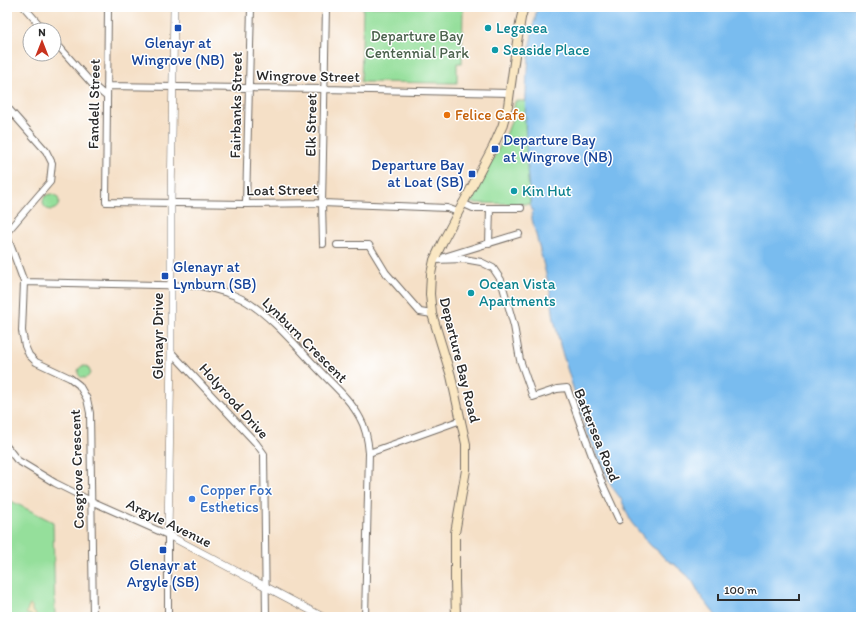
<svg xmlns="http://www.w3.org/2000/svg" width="868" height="624" font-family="Itim,sans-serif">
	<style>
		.green { fill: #95df9b; stroke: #608563 }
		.sand { fill: #eeda9e; stroke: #8c8264 }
		.water { fill: #79bcef; stroke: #52748d }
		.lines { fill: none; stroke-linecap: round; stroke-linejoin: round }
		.minor-casing { stroke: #726a62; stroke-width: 8 }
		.tertiary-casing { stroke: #726a62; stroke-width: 8 }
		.secondary-casing { stroke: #726a62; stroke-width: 10 }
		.minor { stroke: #fff; stroke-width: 6 }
		.tertiary { stroke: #fff; stroke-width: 7 }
		.secondary { stroke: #fae7c3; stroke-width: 8 }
		.transit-dot { fill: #1a4fb4; stroke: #fff; stroke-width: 1.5 }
		.culture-dot { fill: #0f9aa8; stroke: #fff; stroke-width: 1.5 }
		.food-dot { fill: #e8710a; stroke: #fff; stroke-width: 1.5 }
		.shop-dot { fill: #3f7fe0; stroke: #fff; stroke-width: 1.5 }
		.labels { text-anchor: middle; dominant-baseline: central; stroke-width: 3; stroke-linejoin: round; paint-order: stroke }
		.culture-label { font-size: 15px; fill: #0d838f; stroke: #fff; text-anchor: start }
		.park-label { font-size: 15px; fill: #4b614d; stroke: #fff }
		.transit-label { font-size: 15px; fill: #164399; stroke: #fff }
		.street-label { font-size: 15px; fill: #2b2b2b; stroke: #fff }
		.food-label { font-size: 15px; fill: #c56008; stroke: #fff; text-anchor: start }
		.shop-label { font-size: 15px; fill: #366cbe; stroke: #fff; text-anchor: start }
	</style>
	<rect width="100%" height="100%" fill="#fff"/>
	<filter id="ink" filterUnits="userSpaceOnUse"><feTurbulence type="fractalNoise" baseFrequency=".025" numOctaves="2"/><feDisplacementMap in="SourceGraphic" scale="8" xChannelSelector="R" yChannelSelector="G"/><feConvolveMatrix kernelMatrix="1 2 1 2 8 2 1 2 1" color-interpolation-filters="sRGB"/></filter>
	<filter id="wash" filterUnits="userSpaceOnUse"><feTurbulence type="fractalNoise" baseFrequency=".012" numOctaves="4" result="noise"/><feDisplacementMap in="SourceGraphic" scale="16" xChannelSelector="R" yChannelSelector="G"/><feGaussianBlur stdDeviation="0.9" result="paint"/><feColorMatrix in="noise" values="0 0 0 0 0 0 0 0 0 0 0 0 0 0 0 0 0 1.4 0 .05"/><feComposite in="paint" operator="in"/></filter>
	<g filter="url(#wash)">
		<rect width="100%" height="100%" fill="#f5e0c7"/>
		<path class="green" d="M363,7h100l-1,56h-5v20l-96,-1z
			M515,101h11c-1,34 1,68 4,103l-61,-1 37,-68 6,-16z
			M43 202a8 8 0 1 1 16 0a8 8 0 1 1-16 0Z
			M78 372a6 6 0 1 1 12 0a6 6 0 1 1-12 0Z
			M7,499l46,23 2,95h-48z"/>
		<path class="sand" d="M30,605l2,1v5l4,3 -1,3h-3l-1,-2 -4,-1 -1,-1z"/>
		<path class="water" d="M537,7h324v610h-144l-15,-19 -9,-16 -5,-6 -14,-12 -9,-5 -7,-8 -7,-5 -20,-24 -10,-23 -9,-12 -26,-57 -6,-20 -19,-61 -7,-30 -4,-29 -18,-71v-7l1,-1v-1h-2l-4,-42h2l-1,-1h-1l-2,-48h1v-2h-1l2,-47h2v-1h-1c1,-16 3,-32 6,-48h2v-1h-1z"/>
	</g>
	<g filter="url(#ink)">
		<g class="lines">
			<g class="minor-casing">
				<path id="minor" d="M24,7l20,23
					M108,7l-2,195 140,2 76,-1 125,5 11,4
					M54,41l40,45 13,11
					M107,86l217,3 185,4
					M7,107l39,44 6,12 -2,19 -43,50
					M462,203l11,5h48
					M246,204l5,-197
					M7,236l17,46 -2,49 3,15 4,9 7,7 34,16 9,7 8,14 3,14 3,204
					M323,244l-1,-41 4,-196
					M489,244l1,-36
					M337,245h32l17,28 34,39 12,2
					M444,257l75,-23
					M434,260l30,-1 17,3 12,6 8,12 13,46 6,34 13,37 24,-8 10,-1 35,95 17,37
					M24,282l177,4c14,3 28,6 41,13 27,14 55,48 76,70 14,15 32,30 42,49 6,10 8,23 9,35l-4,164
					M171,352l85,91 8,11 2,163
					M7,447l10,13 38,23 36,18 77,34v82
					M369,453l92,-33"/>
			</g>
			<g class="tertiary-casing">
				<path id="tertiary" d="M174,7l-3,196v149l-3,183 155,82"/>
			</g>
			<g class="secondary-casing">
				<path id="secondary" d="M456,617l-1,-35v-49l11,-63v-26l-15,-68 -19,-62 -2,-20 1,-20 3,-14 9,-19 50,-94 9,-20 6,-21 8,-58 5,-30 3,-11"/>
			</g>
			<use href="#minor" class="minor"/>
			<use href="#tertiary" class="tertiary"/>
			<use href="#secondary" class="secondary"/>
		</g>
	</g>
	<g class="transit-dot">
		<rect x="174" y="24" width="8" height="8" rx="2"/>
		<rect x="491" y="145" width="8" height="8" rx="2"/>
		<rect x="468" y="170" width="8" height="8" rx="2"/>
		<rect x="161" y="272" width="8" height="8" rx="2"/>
		<rect x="159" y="546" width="8" height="8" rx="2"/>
	</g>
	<g class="culture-dot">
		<circle cx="488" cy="28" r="4"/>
		<circle cx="495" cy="50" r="4"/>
		<circle cx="514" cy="191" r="4"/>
		<circle cx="471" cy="293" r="4"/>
	</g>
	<circle class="food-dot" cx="447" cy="115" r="4"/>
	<circle class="shop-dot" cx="192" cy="499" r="4"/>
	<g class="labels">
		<g class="culture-label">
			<text x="496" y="28">Legasea</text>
			<text x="503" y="50">Seaside Place</text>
			<text x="522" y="191">Kin Hut</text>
			<text x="479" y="284">Ocean Vista<tspan x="479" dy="17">Apartments</tspan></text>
		</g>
		<g class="park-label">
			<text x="417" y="36">Departure Bay<tspan x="417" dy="17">Centennial Park</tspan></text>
		</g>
		<g class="transit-label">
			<text x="178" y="43">Glenayr at<tspan x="178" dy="17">Wingrove (NB)</tspan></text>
			<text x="503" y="140" text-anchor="start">Departure Bay<tspan x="503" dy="17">at Wingrove (NB)</tspan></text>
			<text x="464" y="165" text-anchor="end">Departure Bay<tspan x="464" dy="17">at Loat (SB)</tspan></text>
			<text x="173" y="267" text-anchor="start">Glenayr at<tspan x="173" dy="17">Lynburn (SB)</tspan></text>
			<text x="163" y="565">Glenayr at<tspan x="163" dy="17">Argyle (SB)</tspan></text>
		</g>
		<g class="street-label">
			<text transform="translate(308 76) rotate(1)">Wingrove Street</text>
			<text transform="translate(94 104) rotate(-89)">Fandell Street</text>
			<text transform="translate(236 105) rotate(-89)">Fairbanks Street</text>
			<text transform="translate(311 125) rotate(-89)">Elk Street</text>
			<text transform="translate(282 190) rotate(-1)">Loat Street</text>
			<text transform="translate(158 336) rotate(-90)">Glenayr Drive</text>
			<text transform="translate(305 340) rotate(45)">Lynburn Crescent</text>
			<text transform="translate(460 360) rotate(76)">Departure Bay Road</text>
			<text transform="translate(234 401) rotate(48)">Holyrood Drive</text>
			<text transform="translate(597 435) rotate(68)">Battersea Road</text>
			<text transform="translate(77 469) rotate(-92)">Cosgrove Crescent</text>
			<text transform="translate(169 523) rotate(26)">Argyle Avenue</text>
		</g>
		<g class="food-label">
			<text x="455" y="115">Felice Cafe</text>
		</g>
		<g class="shop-label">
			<text x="200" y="490">Copper Fox<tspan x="200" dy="17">Esthetics</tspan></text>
		</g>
	</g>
	<rect width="868" height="624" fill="none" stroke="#fff" stroke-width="24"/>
	<g transform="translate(42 42)"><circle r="19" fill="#ffffff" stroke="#aaaaaa"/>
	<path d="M0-3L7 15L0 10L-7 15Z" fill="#c8321e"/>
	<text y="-6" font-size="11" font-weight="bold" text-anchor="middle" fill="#2b2b2b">N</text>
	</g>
	<path d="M718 594v6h81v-6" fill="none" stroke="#2b2b2b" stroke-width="2"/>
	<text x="724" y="594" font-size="12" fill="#2b2b2b" stroke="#ffffff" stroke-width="3" paint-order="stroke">100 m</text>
</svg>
